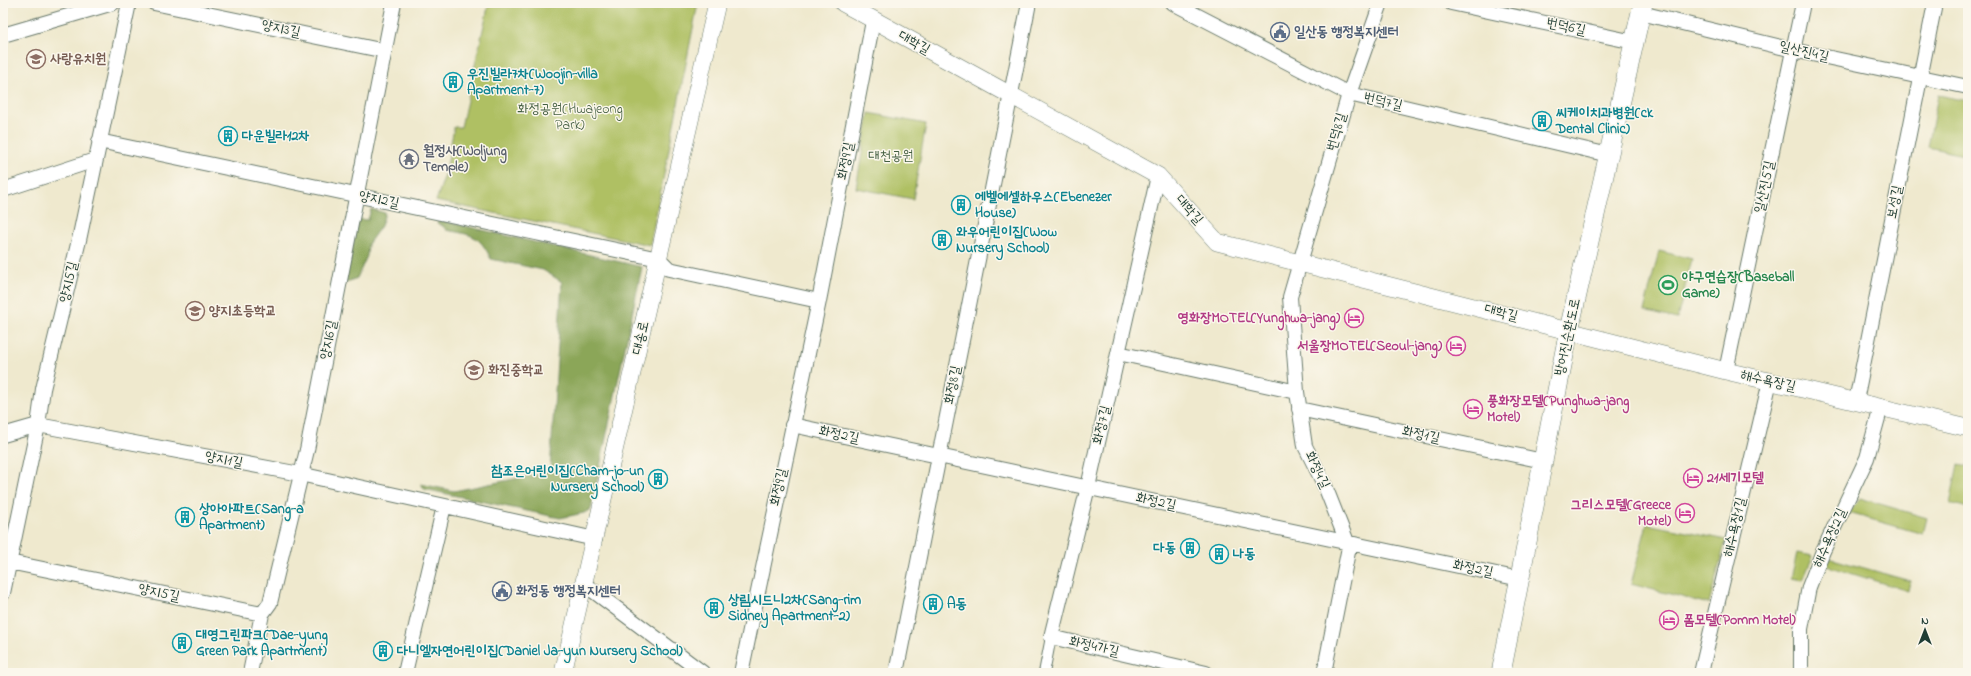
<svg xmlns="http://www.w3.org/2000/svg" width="1971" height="676" font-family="'Indie Flower','Poor Story',sans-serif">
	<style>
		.green { fill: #afc063; stroke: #677e4c }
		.forest { fill: #8ba659; stroke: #557246 }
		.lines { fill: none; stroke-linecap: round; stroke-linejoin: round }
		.pedestrian-casing { stroke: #68796a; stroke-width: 12 }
		.minor-casing { stroke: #68796a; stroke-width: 16 }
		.tertiary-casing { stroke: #68796a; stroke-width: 18 }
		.secondary-casing { stroke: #68796a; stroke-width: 20 }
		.pedestrian { stroke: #fff; stroke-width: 10 }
		.minor { stroke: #fff; stroke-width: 14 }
		.tertiary { stroke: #fff; stroke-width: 17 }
		.secondary { stroke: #fff; stroke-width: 19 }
		.labels { text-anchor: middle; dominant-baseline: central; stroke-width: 3; stroke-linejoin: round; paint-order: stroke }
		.street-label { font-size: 14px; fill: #1f3d34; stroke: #fbf7ec }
		.service-label { font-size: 14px; font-weight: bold; fill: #4e5e75; stroke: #fbf7ec; text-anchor: start }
		.education-label { font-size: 14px; font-weight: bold; fill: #785e54; stroke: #fbf7ec; text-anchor: start }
		.culture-label { font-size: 14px; font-weight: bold; fill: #0d838f; stroke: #fbf7ec; text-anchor: start }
		.park-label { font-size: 14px; fill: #435e40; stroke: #fbf7ec }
		.worship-label { font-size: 14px; font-weight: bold; fill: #5b616d; stroke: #fbf7ec; text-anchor: start }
		.leisure-label { font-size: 14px; font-weight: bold; fill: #27864d; stroke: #fbf7ec; text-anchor: start }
		.hotel-label { font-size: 14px; font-weight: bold; fill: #b23c85; stroke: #fbf7ec; text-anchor: end }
	</style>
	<rect width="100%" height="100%" fill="#fbf7ec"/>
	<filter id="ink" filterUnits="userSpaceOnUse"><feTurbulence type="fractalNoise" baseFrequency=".025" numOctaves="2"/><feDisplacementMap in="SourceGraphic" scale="8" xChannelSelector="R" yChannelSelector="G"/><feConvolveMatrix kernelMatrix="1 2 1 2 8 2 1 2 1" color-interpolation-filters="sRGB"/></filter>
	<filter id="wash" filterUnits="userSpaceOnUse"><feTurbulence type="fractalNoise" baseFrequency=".012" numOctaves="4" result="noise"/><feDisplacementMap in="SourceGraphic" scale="16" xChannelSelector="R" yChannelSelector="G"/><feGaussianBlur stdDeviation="0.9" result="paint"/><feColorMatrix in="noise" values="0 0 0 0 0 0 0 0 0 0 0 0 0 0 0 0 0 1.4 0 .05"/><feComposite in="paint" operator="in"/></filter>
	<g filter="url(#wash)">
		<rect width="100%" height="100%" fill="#efe9ce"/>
		<path class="green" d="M489,3h209l-48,242 -214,-44 10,-29 8,-45h7z
			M1938,95l30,6v55l-40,-9z
			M869,113l57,11 -13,75 -57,-11z
			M1659,251l33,8 -15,60 -33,-8z
			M1958,464l10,2v42l-18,-5z
			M1860,498l67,20 -4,16 -74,-21z
			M1647,524l79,16 -17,64 -78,-20z
			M1797,553l16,3 -10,24 -12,-2z
			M1829,558l81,23 -2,10 -84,-26z"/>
		<path class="forest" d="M371,209l14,4 -4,13 -13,18 -1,12 -10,22 -12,5 13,-64 10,1z
			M439,220l203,47 -51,242 -7,4 -24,5 -136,-29 -3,-5 33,7 85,-17 11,-4 12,-188 -19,-12 -52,-11c-12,-25 -19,-24 -45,-29l-3,-4 -6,-3z"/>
	</g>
	<g filter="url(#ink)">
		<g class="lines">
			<g class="pedestrian-casing">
				<path id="pedestrian" d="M1044,673l7,-36"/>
			</g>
			<g class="minor-casing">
				<path id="minor" d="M154,3l231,48
					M1173,3l176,91 260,61
					M1451,3l183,39
					M1641,13l152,37 175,37
					M3,35l110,-32
					M99,141l560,118 10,10 150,32
					M1158,176l-70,311 -37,150 155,36
					M3,190l92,-30
					M1118,353l179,39
					M1726,371l77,-368
					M1856,401l79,-398
					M1299,409l244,52
					M792,425l728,154
					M3,435l35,-10 262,49 295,65
					M9,562l253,52
					M584,584l119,89
					M3,593l35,-168 5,-36 36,-149 50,-237
					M250,673l12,-59 8,-11 37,-153 87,-447
					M405,673l39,-167
					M741,673l78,-372 54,-280
					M896,673l133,-670
					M1324,673l25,-126 -24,-61 -20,-40 -8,-54 -7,-95 59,-203 32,-91
					M1701,673l69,-292
					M1801,673v-44l8,-42 14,-36 44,-93 14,-51"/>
			</g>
			<g class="tertiary-casing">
				<path id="tertiary" d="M843,3l315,173 59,66 509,129 242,57
					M563,673l154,-670"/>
			</g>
			<g class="secondary-casing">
				<path id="secondary" d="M1501,673l68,-343 74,-327"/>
			</g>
			<use href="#pedestrian" class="pedestrian"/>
			<use href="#minor" class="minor"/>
			<use href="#tertiary" class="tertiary"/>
			<use href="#secondary" class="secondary"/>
		</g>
	</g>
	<defs>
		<g id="civic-ring" transform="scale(1)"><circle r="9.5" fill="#fbf7ec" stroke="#5c6f8a" stroke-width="1.5"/><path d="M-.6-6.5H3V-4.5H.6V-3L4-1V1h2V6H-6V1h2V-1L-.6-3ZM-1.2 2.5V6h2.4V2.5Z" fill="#5c6f8a"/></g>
		<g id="school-ring" transform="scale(1)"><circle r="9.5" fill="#fbf7ec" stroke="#8d6e63" stroke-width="1.5"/><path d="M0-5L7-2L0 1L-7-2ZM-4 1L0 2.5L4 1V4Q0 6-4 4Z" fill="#8d6e63"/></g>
		<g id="building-ring" transform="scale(1)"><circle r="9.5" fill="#fbf7ec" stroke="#0f9aa8" stroke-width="1.5"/><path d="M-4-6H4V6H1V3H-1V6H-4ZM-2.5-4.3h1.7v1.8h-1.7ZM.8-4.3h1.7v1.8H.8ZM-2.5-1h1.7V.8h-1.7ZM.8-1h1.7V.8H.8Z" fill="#0f9aa8"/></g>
		<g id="temple-ring" transform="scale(1)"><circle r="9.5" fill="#fbf7ec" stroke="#6b7280" stroke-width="1.5"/><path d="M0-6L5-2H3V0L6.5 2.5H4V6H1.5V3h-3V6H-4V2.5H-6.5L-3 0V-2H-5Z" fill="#6b7280"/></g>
		<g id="stadium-ring" transform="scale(1)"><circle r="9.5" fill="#fbf7ec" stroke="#2e9e5b" stroke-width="1.5"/><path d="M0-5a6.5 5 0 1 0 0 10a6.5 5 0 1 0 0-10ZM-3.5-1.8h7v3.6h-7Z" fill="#2e9e5b"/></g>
		<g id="hotel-ring" transform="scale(1)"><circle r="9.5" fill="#fbf7ec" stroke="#d1479c" stroke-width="1.5"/><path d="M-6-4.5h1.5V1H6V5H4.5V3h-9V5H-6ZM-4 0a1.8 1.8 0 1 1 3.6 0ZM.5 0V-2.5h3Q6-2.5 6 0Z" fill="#d1479c"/></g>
	</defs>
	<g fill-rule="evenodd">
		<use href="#civic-ring" x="1280" y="32"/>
		<use href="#school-ring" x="36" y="59"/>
		<use href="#building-ring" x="453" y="82"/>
		<use href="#building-ring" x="1542" y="121"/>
		<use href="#building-ring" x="228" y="136"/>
		<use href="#temple-ring" x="409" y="159"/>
		<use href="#building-ring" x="961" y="205"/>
		<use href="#building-ring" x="942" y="240"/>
		<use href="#stadium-ring" x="1668" y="285"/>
		<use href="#school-ring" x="195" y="311"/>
		<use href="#hotel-ring" x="1354" y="318"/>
		<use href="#hotel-ring" x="1456" y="346"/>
		<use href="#school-ring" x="474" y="370"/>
		<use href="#hotel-ring" x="1473" y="409"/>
		<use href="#hotel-ring" x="1693" y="478"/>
		<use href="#building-ring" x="658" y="479"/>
		<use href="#hotel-ring" x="1685" y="513"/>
		<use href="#building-ring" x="185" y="517"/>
		<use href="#building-ring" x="1190" y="548"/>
		<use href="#building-ring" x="1219" y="554"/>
		<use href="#civic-ring" x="502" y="591"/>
		<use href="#building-ring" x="933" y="604"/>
		<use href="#building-ring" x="714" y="608"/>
		<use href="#hotel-ring" x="1669" y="620"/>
		<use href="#building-ring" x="182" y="643"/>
		<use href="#building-ring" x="383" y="651"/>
	</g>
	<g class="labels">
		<g class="street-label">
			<text transform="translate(1566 27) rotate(12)">번덕6길</text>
			<text transform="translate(281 29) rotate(12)">양지3길</text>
			<text transform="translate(914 43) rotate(29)">대학길</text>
			<text transform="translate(1804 52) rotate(13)">일산진4길</text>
			<text transform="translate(1383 102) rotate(13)">번덕7길</text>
			<text transform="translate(1337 132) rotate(-74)">번덕8길</text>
			<text transform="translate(846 161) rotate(-79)">화정9길</text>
			<text transform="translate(1765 187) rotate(-78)">일산진5길</text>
			<text transform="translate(379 200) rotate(12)">양지2길</text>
			<text transform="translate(1895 202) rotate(-79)">보성길</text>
			<text transform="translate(1189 210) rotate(49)">대학길</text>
			<text transform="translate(69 282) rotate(-77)">양지5길</text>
			<text transform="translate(1501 313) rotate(14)">대학길</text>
			<text transform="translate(1568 337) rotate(-78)">방어진순환도로</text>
			<text transform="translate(641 338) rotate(-77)">대송로</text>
			<text transform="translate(329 340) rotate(-79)">양지6길</text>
			<text transform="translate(1768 381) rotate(13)">해수욕장길</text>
			<text transform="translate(953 385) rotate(-79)">화정8길</text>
			<text transform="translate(1102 425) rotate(-77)">화정7길</text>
			<text transform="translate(839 435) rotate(12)">화정2길</text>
			<text transform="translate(1421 435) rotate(12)">화정1길</text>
			<text transform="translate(224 460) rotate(11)">양지1길</text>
			<text transform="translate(1317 470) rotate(64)">화정4길</text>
			<text transform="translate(779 487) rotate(-78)">화정9길</text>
			<text transform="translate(1156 502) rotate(12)">화정2길</text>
			<text transform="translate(1735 527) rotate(-77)">해수욕장1길</text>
			<text transform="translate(1830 538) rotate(-66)">해수욕장2길</text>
			<text transform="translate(1473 569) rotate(12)">화정2길</text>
			<text transform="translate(159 593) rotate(12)">양지5길</text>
			<text transform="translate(1094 647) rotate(13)">화정4가길</text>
		</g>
		<g class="service-label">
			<text x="1294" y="32">일산동 행정복지센터</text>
			<text x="516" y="591">화정동 행정복지센터</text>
		</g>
		<g class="education-label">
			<text x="50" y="59">사랑유치원</text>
			<text x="209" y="311">양지초등학교</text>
			<text x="488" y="370">화진중학교</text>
		</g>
		<g class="culture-label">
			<text x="467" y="74">우진빌라7차(Woojin-villa<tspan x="467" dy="16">Apartment-7)</tspan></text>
			<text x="1556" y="113">씨케이치과병원(ck<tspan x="1556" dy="16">Dental Clinic)</tspan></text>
			<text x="242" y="136">다운빌라12차</text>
			<text x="975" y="197">에벨에셀하우스(Ebenezer<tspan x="975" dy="16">House)</tspan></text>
			<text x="956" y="232">와우어린이집(Wow<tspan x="956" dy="16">Nursery School)</tspan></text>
			<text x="644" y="471" text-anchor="end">참조은어린이집(Cham-jo-un<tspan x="644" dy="16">Nursery School)</tspan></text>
			<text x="199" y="509">상아아파트(Sang-a<tspan x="199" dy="16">Apartment)</tspan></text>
			<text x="1176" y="548" text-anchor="end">다동</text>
			<text x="1233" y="554">나동</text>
			<text x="728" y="600">상림시드니2차(Sang-rim<tspan x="728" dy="16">Sidney Apartment-2)</tspan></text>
			<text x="947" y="604">A동</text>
			<text x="196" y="635">대영그린파크(Dae-yung<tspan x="196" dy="16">Green Park Apartment)</tspan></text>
			<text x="397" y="651">다니엘자연어린이집(Daniel Ja-yun Nursery School)</text>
		</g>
		<g class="park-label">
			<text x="570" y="109">화정공원(Hwajeong<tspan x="570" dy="16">Park)</tspan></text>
			<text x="891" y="156">대천공원</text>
		</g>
		<g class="worship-label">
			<text x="423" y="151">월정사(Woljung<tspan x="423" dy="16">Temple)</tspan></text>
		</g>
		<g class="leisure-label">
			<text x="1682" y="277">야구연습장(Baseball<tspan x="1682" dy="16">Game)</tspan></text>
		</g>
		<g class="hotel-label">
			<text x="1340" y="318">영화장MOTEL(Yunghwa-jang)</text>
			<text x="1442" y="346">서울장MOTEL(Seoul-jang)</text>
			<text x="1487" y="401" text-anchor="start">풍화장모텔(Punghwa-jang<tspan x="1487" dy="16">Motel)</tspan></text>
			<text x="1707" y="478" text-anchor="start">21세기모텔</text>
			<text x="1671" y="505">그리스모텔(Greece<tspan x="1671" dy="16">Motel)</tspan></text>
			<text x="1683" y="620" text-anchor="start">폼모텔(Pomm Motel)</text>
		</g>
	</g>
	<rect width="1971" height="676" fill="none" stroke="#fbf7ec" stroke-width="16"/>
	<g transform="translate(1925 630)" stroke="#fbf7ec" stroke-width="3" paint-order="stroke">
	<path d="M0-3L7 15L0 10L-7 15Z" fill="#1f3d34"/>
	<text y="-6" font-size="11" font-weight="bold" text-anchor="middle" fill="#1f3d34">N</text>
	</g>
</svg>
